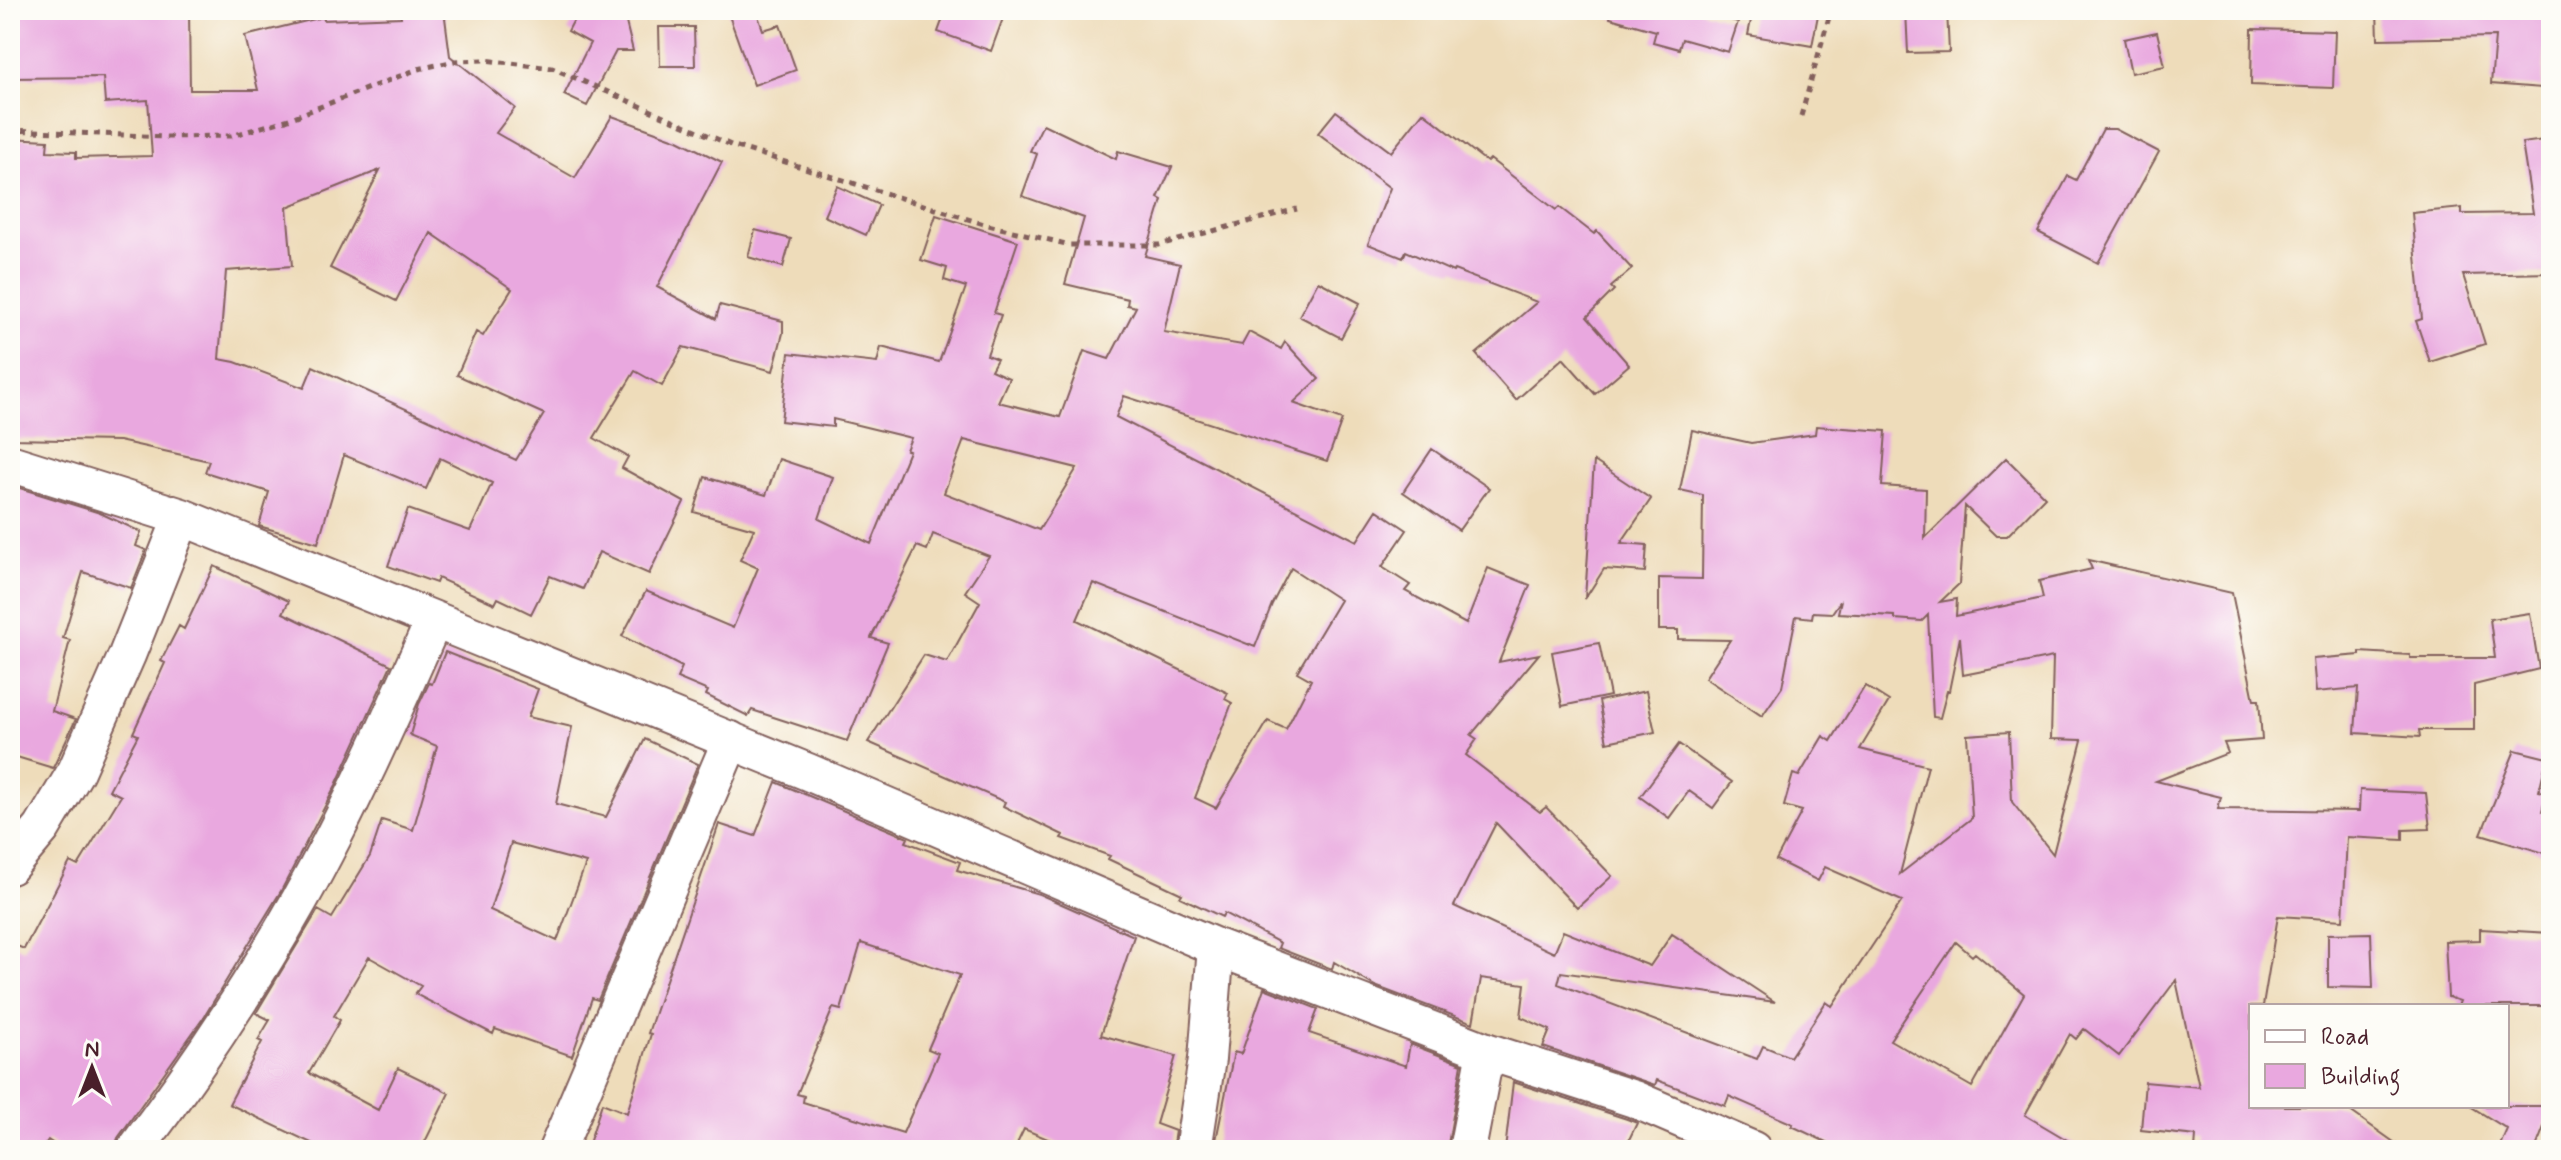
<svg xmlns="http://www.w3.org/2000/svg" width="2561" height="1160" font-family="Mynerve,sans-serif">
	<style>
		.building { fill: #e9a8df; fill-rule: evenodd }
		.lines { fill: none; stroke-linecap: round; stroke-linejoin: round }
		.street-casing { stroke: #83615d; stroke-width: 40 }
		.path { stroke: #83615d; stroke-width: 5; stroke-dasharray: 6 6; stroke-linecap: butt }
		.street { stroke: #fff; stroke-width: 36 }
	</style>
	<rect width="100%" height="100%" fill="#fdfcf7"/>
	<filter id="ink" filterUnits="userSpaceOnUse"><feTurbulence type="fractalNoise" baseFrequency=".0125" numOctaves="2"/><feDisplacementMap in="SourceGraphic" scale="16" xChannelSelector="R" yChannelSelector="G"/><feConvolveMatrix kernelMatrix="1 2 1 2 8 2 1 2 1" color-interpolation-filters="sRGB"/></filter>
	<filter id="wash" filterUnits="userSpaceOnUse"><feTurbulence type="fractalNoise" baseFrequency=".006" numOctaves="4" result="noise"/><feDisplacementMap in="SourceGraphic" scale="32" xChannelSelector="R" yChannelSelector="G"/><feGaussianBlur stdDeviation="1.8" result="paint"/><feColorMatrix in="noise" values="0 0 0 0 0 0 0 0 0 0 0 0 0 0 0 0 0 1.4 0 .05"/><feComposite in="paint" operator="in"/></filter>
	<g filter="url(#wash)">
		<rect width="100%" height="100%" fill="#eedcba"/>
		<g id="blocks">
			<path class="building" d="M10,10h179l1,80h68l-13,-54 78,-19 1,3 77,-3 -1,-7h44l6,46 65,52 -19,25 79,45 37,-62 66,24 44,22 -65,125 59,32 4,-14 63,16v12l-10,38 -90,-24 -21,39 -27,-15 -41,67 34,19 -6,11 62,34 -35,72 -50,-22 -16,37 -33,-13 -19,38 -33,-16 -3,6 -57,-26 -2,5 -48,-17 20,-57 62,22 22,-48 -52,-25 -14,31 -82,-34 -26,88 -59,-17 10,-34 -64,-20 4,-11 -90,-20 -109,-2v-301l38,2 -1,11 29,1v6l76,-2 -4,-56 -43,3 -2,-26 -93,1zM380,170l-50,98 66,33 35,-68 81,56 -29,47 -7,-4 -19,43 87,39 -28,46 -203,-94 -9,22 -69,-26 -16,-3 7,-88 66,-5 -5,-59z
				M579,10h10l7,4 27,-4 10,41h-17l-29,55 -23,-11 26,-52 -22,-12z
				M727,10h29l7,20 17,-5 16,45 -42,15z
				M946,10h60l-15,41 -53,-19z
				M1611,10h87l40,12 -10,30 -46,-13 -3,10 -26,-7 3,-11 -46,-13z
				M1753,10h36l29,5 -6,31 -64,-11z
				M1906,10h41l2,42 -41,1z
				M2377,10h174v26h-5l-4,52 -51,-4 4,-47 -117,2z
				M659,27h35l1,39h-35z
				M2252,29l83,2 -2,57 -82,-3z
				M2157,32l8,34 -34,7 -7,-34z
				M1336,111l55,41 32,-40 64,50 3,-3 66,51 3,-3 35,27 3,-3 35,38 -21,18 3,3 -27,27 42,48 -34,29 -32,-36 -47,42 -40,-46 61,-52 -83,-32 -1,2 -47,-21 -3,7 -35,-14 22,-56 -72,-55z
				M1043,124l73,35 2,-8 54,16 -14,31 4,2 -17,56 35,8 -16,68 78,13 7,-13 32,17 4,-7 34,37 -26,24 49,17 -15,41 -203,-65 -8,21 241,124 20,-31 30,20 -25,37 28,18 -5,6 61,33 22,-56 42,17 -31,77 40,-8 -68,81 6,4 -11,16 74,57 6,-5 66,69 -35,32 -81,-85 -42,83 100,47 9,-22 87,35 22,-32 103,68 -214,-30 -3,12 199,75 6,-13 27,11 36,-55 6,4 70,-105 -77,-34 -7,14 -42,-21 26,-49 -18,-5 9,-32 6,2 24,-40 8,5 34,-55 24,15 -29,48 68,17 -28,108 72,-56 -5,-83 42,-3 3,70 41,52 29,-114 -31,-1 2,-82 -90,18 -3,-38 -11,54h-2l-7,27 -7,-1 -5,-102 -6,6 -27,-2v-3l-57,-3 3,-13 -9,13 -19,-1 -1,6 -16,-2 -14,71 -20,29 -57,-38 25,-38 -52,-1v-9h-19v-52l43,1 1,-84 -23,-5 12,-60 59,13 64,-9 1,-8 70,5 -4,55 44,3 -1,49 81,-80 39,39 -38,39h-11l-31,-30 -6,78 -19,18 17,-3 -1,17 87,-18 -4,-17 53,-12 -4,-9 144,33 22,107h5l3,40 -38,3 4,10 -72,28 65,16 -3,12 141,2 1,-21 66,3 4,36 -27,1v10l-56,-3 -4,83 -65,-4 -15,90h-12v100h92l62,44h-210l1,-14 -55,-6 4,-48 54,5 -23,-107 -57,76 -35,-27 -8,10 -6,-5 -45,81 59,35h-241l-51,-24 1,-2 -64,-28 -4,10 -68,-26 -2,5 -112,-38 7,-17 -29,-13 4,-33 -44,-6 -8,45 -98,-37 -41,-24 -2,7 -54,-21 2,-5 -56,-30 -2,4 -42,-20 2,-3 -74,-35 2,-3 -49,-18 2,-3 -60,-29 2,-4 -137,-60 56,-87 23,7 33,-60 -15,-10 24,-36 -56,-22 -6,16 -10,-4 -46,92 17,5 -41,98 -95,-31 -4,6 -42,-21 2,-4 -31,-13 5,-11 -60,-31 24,-45 87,37 25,-60 -18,-8 14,-31 -60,-17 11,-35 61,18 13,-36 54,18 -14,42 52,25 38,-93 -3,-1 5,-12 -78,-19v8l-52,-6 8,-68 88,10 4,-16 58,15 27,-75 -22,-7 3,-12 -26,-8 15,-45 82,26 -24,72 7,2 -14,40 10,4 -6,11 18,8 -11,24 62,15 24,-66 25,8 27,-52 -9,-2 1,-6 -63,-15 19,-66 -62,-22 15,-42 -7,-3zM964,440l113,28 -38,62 -95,-37zM1291,568l49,32 -43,72 14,8 -25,49 -18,-8 -52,87 -21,-10 37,-95 -7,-4 3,-6 -151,-73 16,-37 162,64 17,-43zM1956,942l16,14 3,-3 49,41 -52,93 -82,-47z
				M2103,129h12l44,23 -61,111 -60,-31 30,-56 8,4z
				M2551,139v134l-88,2 22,69 -55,18 -14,-41 6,-2 -10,-106 50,-5v6l71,-1 -11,-70z
				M837,186l42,19 -13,30 -42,-19z
				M755,230l36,9 -8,28 -35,-10z
				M1318,281l42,22 -19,35 -42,-22z
				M1432,449l57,39 -30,42 -56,-38z
				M1594,461l57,38 -30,44 26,2 -2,27 -41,-3 -19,30z
				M10,485l90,28 41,19 -5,14 10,4 -15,38 -48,-16 -20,66 7,2 -18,71 24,8 -23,49 -43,-13z
				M214,566l75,35 -6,12 108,52 -55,120 -55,106 -77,126 -86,121 -4,12h-51l-15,-10 -7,10h-31v-207l14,6 46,-87 8,4 43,-70 -12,-6 29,-55 -5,-2 32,-70 -4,-2 18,-35 5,3z
				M2530,613l9,56 -65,16v45h-55l1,7 -65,-4 3,-45 -42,4 -3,-33 47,-4v-3l50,3v3h85l-5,-39z
				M1599,643l11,53 -48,10 -10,-54z
				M445,652l93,37 -10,28 44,10 -16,77 50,13 39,-78 53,25 -100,236 -6,-2 -20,58 -77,-27 -2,5 -78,-40 6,-8 -52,-29 -35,59 6,4 -31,53 69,37 20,-42 51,25 -28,57h-95l-97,-46 33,-62 -4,-2 12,-20 -14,-7 62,-103 14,8 38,-62 12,-36 31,10 24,-84 -27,-11 9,-31 10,-21 3,1zM511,843l75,20 -29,78 -67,-31z
				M1646,691l9,41 -48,10 -8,-41z
				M1679,744l53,38 -19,26 -24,-17 -20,27 -29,-21z
				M2515,750l32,8 -8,33 8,2 -5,18 9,2v42l-70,-21z
				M776,782l132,56 -2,4 54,20 -3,8 82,24 95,42 -33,99 75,21 -20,68 19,7 -3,19h-98l-50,-21 -10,21h-427l15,-47 25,10 24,-79 -3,-1 71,-209 36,12zM861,943l99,32 -32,74 10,4 -35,80 -100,-31 1,-6 -7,-2 36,-86 8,2z
				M2480,929l71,4v73h-93l2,-5 -12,-4 -3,-56 35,-1z
				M2371,933l2,55 -45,-1v-53z
				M1264,988l54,21 -9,24 97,33 4,-22 52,20 -15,86h-233l20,-98 7,2z
				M1513,1082l114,37 10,4 -13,27h-119z
				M2470,1106h81v3l-16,41h-37l9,-21z"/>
		</g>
	</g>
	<g filter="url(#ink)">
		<use href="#blocks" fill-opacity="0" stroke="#83615d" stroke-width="2"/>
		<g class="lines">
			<g class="street-casing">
				<path id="street" d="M10,463l172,54 626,255 408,175 270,104 148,48 119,51
					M10,866l32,-38 34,-57 51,-116 55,-138
					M135,1150c60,-80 115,-162 164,-249 51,-91 93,-186 135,-281
					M557,1150l174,-410
					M1193,1150l14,-91 9,-112
					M1467,1150l19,-99"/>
			</g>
			<path class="path" d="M1801,116l30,-106
				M10,130l157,7 64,-1 55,-16 132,-51 37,-8 30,-1 67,8 179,77 253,79 86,21h89l138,-36"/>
			<use href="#street" class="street"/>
		</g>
	</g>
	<rect width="2561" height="1160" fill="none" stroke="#fdfcf7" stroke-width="40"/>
	<rect x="2249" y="1004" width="260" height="104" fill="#fdfcf7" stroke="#b5a4a5" stroke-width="2"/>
	<rect x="2265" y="1030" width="40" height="12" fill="#ffffff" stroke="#b5a4a5" stroke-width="2"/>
	<text x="2321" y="1044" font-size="24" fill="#4a1f2b">Road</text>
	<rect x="2265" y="1064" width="40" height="24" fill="#e9a8df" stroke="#b5a4a5" stroke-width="2"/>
	<text x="2321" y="1084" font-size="24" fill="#4a1f2b">Building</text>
	<g transform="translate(92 1068)" stroke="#fdfcf7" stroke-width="6" paint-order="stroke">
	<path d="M0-6L14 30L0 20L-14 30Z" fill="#4a1f2b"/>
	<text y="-12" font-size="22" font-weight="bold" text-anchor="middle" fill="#4a1f2b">N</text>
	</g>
</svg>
